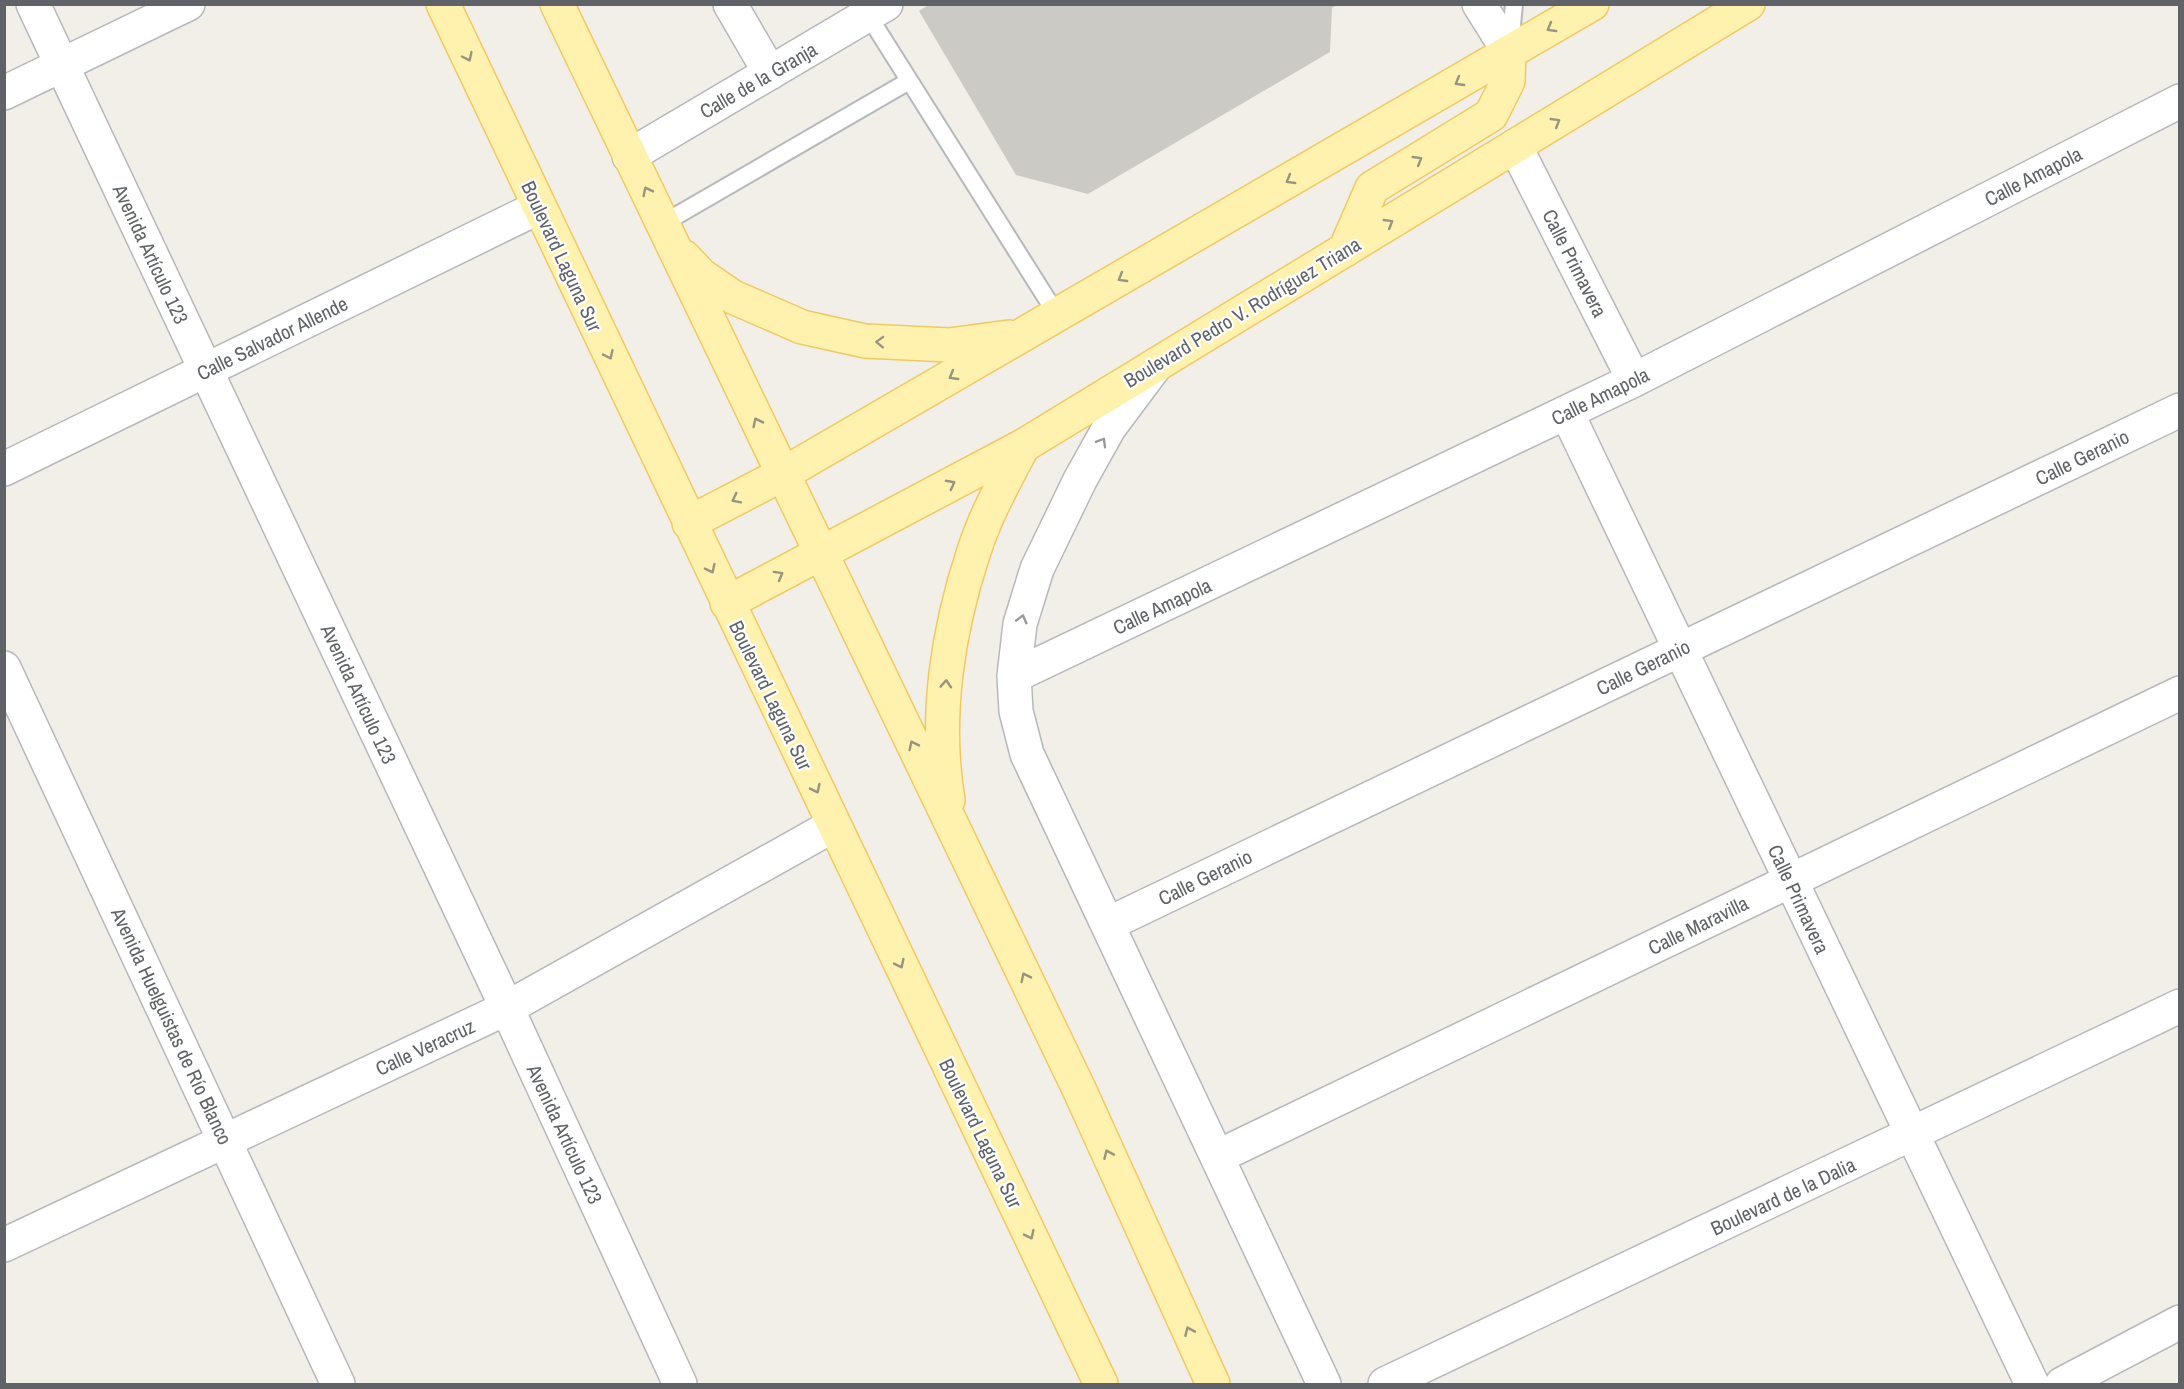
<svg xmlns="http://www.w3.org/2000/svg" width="2184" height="1389" font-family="'Archivo Narrow',sans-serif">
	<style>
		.building { fill: #cccac5 }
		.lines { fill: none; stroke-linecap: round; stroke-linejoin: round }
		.lane-casing { stroke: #b5b8bc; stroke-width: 20 }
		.street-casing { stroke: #b5b8bc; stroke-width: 36 }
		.secondary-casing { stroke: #b6babf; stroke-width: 36 }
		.primary-casing { stroke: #f2c960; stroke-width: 36 }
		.lane { stroke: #fff; stroke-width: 16 }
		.street { stroke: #fff; stroke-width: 33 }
		.secondary { stroke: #fff; stroke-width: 33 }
		.primary { stroke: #fff2af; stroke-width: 33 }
		.oneway { stroke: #979581 }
		.oneway2 { stroke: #979a9d }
		.labels { text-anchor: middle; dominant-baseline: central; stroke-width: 4.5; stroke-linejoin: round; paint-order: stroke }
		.street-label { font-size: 20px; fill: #5f6368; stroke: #fff }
	</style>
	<rect width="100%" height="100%" fill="#f1efe8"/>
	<path class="building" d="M930,4h408l-6,4 -2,44 -242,142 -72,-19 -97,-164z"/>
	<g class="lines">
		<g class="lane-casing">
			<path id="lane" d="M868,15l189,300
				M1510,46l4,-42
				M662,224l247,-143"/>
		</g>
		<g class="street-casing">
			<path id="street" d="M33,4l474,1004 173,376
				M730,4l40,69
				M1479,4l30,48
				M4,93l184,-89
				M1515,146l119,234
				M629,156l257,-152
				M1156,365l-47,63 -29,52 -43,89 -17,55 -6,52 2,35 11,43 297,630
				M1567,413l465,971
				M4,469l535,-262
				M4,668l334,716
				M1014,676l620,-296 546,-279
				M1108,924l1072,-514
				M1217,1157l963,-464
				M4,1245l503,-237 327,-183
				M2062,1384l118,-62"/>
		</g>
		<g class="secondary-casing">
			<path id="secondary" d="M1385,1384l795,-378"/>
		</g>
		<g class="primary-casing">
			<path id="primary" d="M443,4l658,1380
				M557,4l522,1085 134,295
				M1345,250l27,-62 119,-73 17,-34 1,-29
				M684,257l17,18 32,22 69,30 63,14 84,4 60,-8
				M689,523l94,-49 809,-470
				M727,603l296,-157 725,-442
				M948,800c-14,-83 0,-171 26,-249 12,-37 31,-71 49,-105"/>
		</g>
		<use href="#lane" class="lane"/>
		<use href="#street" class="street"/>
		<use href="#secondary" class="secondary"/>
		<use href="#primary" class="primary"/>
	</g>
	<defs><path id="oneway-chevron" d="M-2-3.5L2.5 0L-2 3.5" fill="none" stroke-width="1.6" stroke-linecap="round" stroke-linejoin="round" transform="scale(1.5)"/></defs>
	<g class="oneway">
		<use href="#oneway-chevron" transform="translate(1551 28) rotate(150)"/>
		<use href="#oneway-chevron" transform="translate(468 57) rotate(65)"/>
		<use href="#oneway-chevron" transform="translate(1459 82) rotate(150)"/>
		<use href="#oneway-chevron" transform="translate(1556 122) rotate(-31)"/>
		<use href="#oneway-chevron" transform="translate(1418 160) rotate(-31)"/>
		<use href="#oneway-chevron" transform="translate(1290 180) rotate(150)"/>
		<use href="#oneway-chevron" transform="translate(647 191) rotate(-116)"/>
		<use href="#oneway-chevron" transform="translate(1389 223) rotate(-31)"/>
		<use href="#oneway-chevron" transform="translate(1122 278) rotate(150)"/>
		<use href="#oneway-chevron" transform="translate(880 342) rotate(-178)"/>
		<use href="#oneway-chevron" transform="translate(609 355) rotate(65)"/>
		<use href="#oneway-chevron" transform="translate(953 376) rotate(150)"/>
		<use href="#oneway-chevron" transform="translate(757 422) rotate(-116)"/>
		<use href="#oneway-chevron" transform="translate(951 484) rotate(-28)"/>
		<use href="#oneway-chevron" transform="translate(736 499) rotate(153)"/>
		<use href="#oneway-chevron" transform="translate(711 569) rotate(64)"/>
		<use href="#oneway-chevron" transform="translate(779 575) rotate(-29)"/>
		<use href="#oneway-chevron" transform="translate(946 684) rotate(-86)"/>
		<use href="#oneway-chevron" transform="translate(913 745) rotate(-116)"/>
		<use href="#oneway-chevron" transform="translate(816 789) rotate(64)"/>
		<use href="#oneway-chevron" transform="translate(900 964) rotate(64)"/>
		<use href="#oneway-chevron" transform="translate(1025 977) rotate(-116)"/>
		<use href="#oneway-chevron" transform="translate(1108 1154) rotate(-114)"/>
		<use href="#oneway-chevron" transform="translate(1030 1235) rotate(64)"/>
		<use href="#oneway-chevron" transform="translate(1189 1331) rotate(-114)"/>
	</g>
	<g class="oneway2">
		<use href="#oneway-chevron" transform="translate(1102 442) rotate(-60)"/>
		<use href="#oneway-chevron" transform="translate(1022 619) rotate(-75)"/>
	</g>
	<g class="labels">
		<g class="street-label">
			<text transform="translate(758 80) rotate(-30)">Calle de la Granja</text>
			<text transform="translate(2033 176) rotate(-27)">Calle Amapola</text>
			<text transform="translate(151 254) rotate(65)">Avenida Artículo 123</text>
			<text transform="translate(562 256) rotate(65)">Boulevard Laguna Sur</text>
			<text transform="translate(1575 263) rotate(63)">Calle Primavera</text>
			<text transform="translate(1242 312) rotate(-31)">Boulevard Pedro V. Rodríguez Triana</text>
			<text transform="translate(272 338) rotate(-26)">Calle Salvador Allende</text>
			<text transform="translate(1600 396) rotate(-26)">Calle Amapola</text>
			<text transform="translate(2082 457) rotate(-26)">Calle Geranio</text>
			<text transform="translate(1162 606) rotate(-25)">Calle Amapola</text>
			<text transform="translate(1643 667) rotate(-26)">Calle Geranio</text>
			<text transform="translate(359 694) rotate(65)">Avenida Artículo 123</text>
			<text transform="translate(771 695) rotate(64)">Boulevard Laguna Sur</text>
			<text transform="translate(1205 877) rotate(-26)">Calle Geranio</text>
			<text transform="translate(1799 899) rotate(65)">Calle Primavera</text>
			<text transform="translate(1698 925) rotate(-26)">Calle Maravilla</text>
			<text transform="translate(172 1026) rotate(65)">Avenida Huelguistas de Río Blanco</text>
			<text transform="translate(425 1047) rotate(-25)">Calle Veracruz</text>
			<text transform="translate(981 1133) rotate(64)">Boulevard Laguna Sur</text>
			<text transform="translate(565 1134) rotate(65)">Avenida Artículo 123</text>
			<text transform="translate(1783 1196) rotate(-25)">Boulevard de la Dalia</text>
		</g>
	</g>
	<rect width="2184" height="1389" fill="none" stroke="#5f6368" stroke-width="12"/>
</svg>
